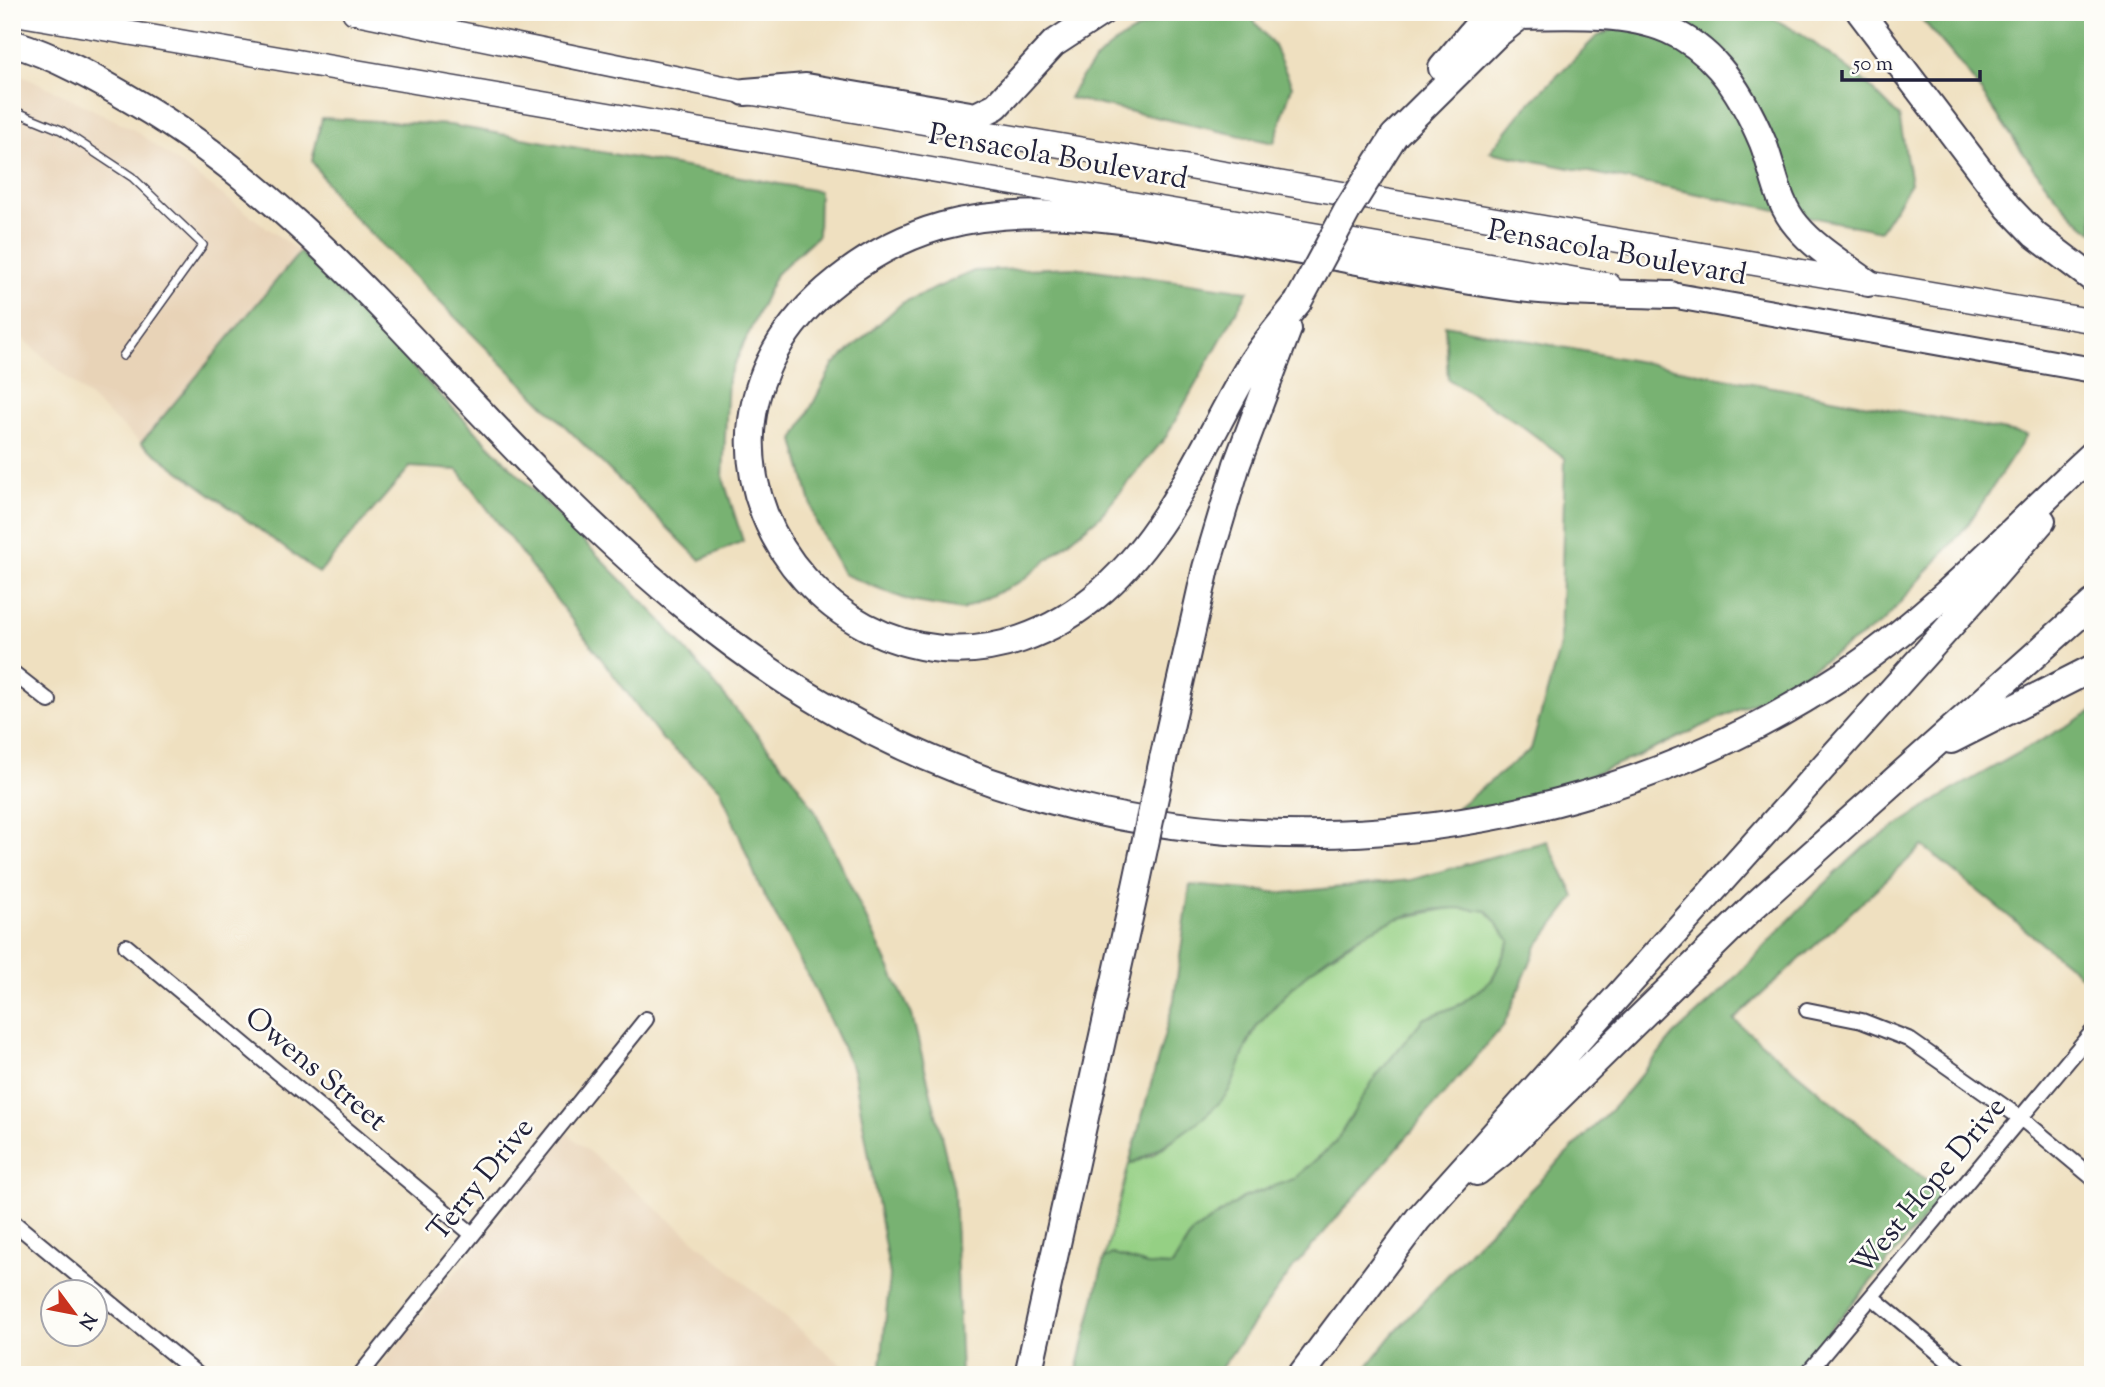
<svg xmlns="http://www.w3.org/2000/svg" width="2105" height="1387" font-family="'Sorts Mill Goudy',serif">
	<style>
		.built { fill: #e8d3b7 }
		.green { fill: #95d084; stroke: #5c7960; stroke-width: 2 }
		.forest { fill: #78b272; stroke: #4d6a56; stroke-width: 2 }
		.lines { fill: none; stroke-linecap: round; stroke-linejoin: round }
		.service-casing { stroke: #413e4f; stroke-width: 10 }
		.minor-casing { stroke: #413e4f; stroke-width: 18 }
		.primary-casing { stroke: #413e4f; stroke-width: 26 }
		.trunk-casing { stroke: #413e4f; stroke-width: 28 }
		.motorway-casing { stroke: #413e4f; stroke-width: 30 }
		.service { stroke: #fff; stroke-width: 7 }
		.minor { stroke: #fff; stroke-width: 14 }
		.primary { stroke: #fff; stroke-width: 23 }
		.trunk { stroke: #fff; stroke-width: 24 }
		.motorway { stroke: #fff; stroke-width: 26 }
		.motorway-bridge-casing { stroke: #413e4f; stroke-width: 30; stroke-linecap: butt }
		.motorway-bridge { stroke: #fff; stroke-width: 26 }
		.labels { text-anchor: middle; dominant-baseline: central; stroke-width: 5; stroke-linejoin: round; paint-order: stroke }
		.street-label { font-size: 30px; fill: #22223b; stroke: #fdfcf7 }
	</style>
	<rect width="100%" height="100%" fill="#fdfcf7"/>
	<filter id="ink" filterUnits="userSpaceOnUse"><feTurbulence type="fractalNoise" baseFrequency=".0143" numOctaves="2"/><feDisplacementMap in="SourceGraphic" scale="14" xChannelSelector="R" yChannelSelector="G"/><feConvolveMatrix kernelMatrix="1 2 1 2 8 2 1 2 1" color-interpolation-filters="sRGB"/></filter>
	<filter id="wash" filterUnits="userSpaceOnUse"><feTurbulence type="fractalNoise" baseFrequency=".00686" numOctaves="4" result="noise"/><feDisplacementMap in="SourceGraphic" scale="28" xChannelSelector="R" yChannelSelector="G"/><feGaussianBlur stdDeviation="1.57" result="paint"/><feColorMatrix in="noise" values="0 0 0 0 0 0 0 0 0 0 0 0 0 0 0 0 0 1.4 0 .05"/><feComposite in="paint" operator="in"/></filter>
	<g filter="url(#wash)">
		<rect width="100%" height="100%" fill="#efe0c0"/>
		<path class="built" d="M12,70l121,59 167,123 -159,191 -129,-114z
			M567,1133l287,242h-480z"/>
		<path class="green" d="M1461,906l26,5 23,29 -18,40 -33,25 -36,14 -48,59 -40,65 -41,36 -51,19 -51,35 -20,33 -25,-1 -35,-11 -8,5 25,-95 24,-9 41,-32 51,-72 12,-25 51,-56 78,-49z"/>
		<path class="forest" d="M1197,12h50l27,34 18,40 -18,57 -205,-45c28,-53 70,-77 128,-86z
			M1650,12h111l41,22 62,47 35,35 12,67 -31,48 -390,-79 34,-43 72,-72z
			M1915,12h178v220c-39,-26 -87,-106 -116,-146 -18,-26 -41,-51 -62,-74z
			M322,118l128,7 369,66 -1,44 -42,39 -48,104 -5,100 20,63 -43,19 -361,-358 -27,-41z
			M300,252l359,366 132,157 23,34 98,206 42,174 7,186h-81l10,-100 -36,-203 -39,-83 -56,-104 -39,-97 -57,-48 -205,-270 -48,-3 -91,106 -178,-130z
			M1073,267l175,24 -82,146 -66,79 -78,65 -60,29 -52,-9 -67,-27 -27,-52 -22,-82 39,-75 69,-62 72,-32z
			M1445,325l582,110 -60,91 -84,96 -107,70 -133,62 -115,46 -34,6 -37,2 74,-59 29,-103 5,-188 -47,-35 -70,-44z
			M2093,711v274l-170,-139 -189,174 210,175 -152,180h-431l30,-38 85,-93 139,-138 59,-71 48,-44 90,-95 52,-49 87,-56z
			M1547,841l28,56 -38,49 -33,79 -210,242 -78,108h-140l28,-116 8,-5 35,11 25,1 20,-33 51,-35 51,-19 41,-36 39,-64 49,-60 36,-14 33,-25 18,-39 -23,-30c-90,-17 -174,47 -228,113 -16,19 -18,47 -31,68 -15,23 -73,62 -99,72l45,-164 16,-115 94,8 127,-13z"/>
	</g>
	<g filter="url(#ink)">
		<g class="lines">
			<g class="service-casing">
				<path id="service" d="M12,110l49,20 71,47 71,68 -80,111"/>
			</g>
			<g class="minor-casing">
				<path id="minor" d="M12,672l37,29
					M126,946l346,288
					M1807,1010l55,11 46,18 114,80 71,59
					M12,1221l186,154
					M1872,1297l93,78
					M360,1375l286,-356
					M1806,1375l287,-344"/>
			</g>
			<g class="primary-casing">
				<path id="primary" d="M354,12l391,80 1348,229
					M12,13l1597,272"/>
			</g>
			<g class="trunk-casing">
				<path id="trunk" d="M1671,295l422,75"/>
			</g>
			<g class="motorway-casing">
				<path id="motorway" d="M1860,12l148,195 27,28 58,44
					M1519,16c126,-4 190,-1 244,127 11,28 14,60 34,83 19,23 47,39 71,57
					M12,43c43,13 84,36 123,59 176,103 290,262 435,401 76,74 159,146 251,200 311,186 721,172 1022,-28 92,-61 168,-146 250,-221
					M1442,68l47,-56
					M745,92l61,-5 170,29 20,-10 57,-62 49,-32
					M1394,136l101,-100 30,-24
					M1298,302c-17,22 -37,44 -51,68 -43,74 -78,162 -144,220 -216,190 -487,-119 -276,-301 33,-28 72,-51 115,-63 114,-31 249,7 364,26 74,12 149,29 223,37 47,5 95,4 142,6
					M1951,740l142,-72
					M1163,759l43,-191 31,-104 51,-135
					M1477,1172l28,-22 249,-244 339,-303
					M1028,1375l107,-484
					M1301,1375l117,-156 557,-621 67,-77"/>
			</g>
			<use href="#service" class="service"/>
			<use href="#minor" class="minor"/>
			<use href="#primary" class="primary"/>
			<use href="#trunk" class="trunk"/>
			<use href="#motorway" class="motorway"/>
			<g class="motorway-bridge-casing">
				<path id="motorway-bridge" d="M1298,302l49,-91 47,-75
					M1135,891l28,-132"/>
			</g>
			<use href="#motorway-bridge" class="motorway-bridge"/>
		</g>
	</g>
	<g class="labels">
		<g class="street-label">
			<text transform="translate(1058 158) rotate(10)">Pensacola Boulevard</text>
			<text transform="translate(1617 254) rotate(10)">Pensacola Boulevard</text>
			<text transform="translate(315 1070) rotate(40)">Owens Street</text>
			<text transform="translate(482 1180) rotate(-51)">Terry Drive</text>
			<text transform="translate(1930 1187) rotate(-50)">West Hope Drive</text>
		</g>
	</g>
	<rect width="2105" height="1387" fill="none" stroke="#fdfcf7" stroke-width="42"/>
	<g transform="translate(74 1313) rotate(122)"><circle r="33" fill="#fdfcf7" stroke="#a5a5ac" stroke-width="2"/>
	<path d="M0-5L12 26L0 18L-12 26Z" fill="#c8321e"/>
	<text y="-10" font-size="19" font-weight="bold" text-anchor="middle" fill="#22223b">N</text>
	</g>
	<path d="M1842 70v10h138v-10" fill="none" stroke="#22223b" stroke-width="3.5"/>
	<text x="1853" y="70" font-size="21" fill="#22223b" stroke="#fdfcf7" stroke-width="5" paint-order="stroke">50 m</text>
</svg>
